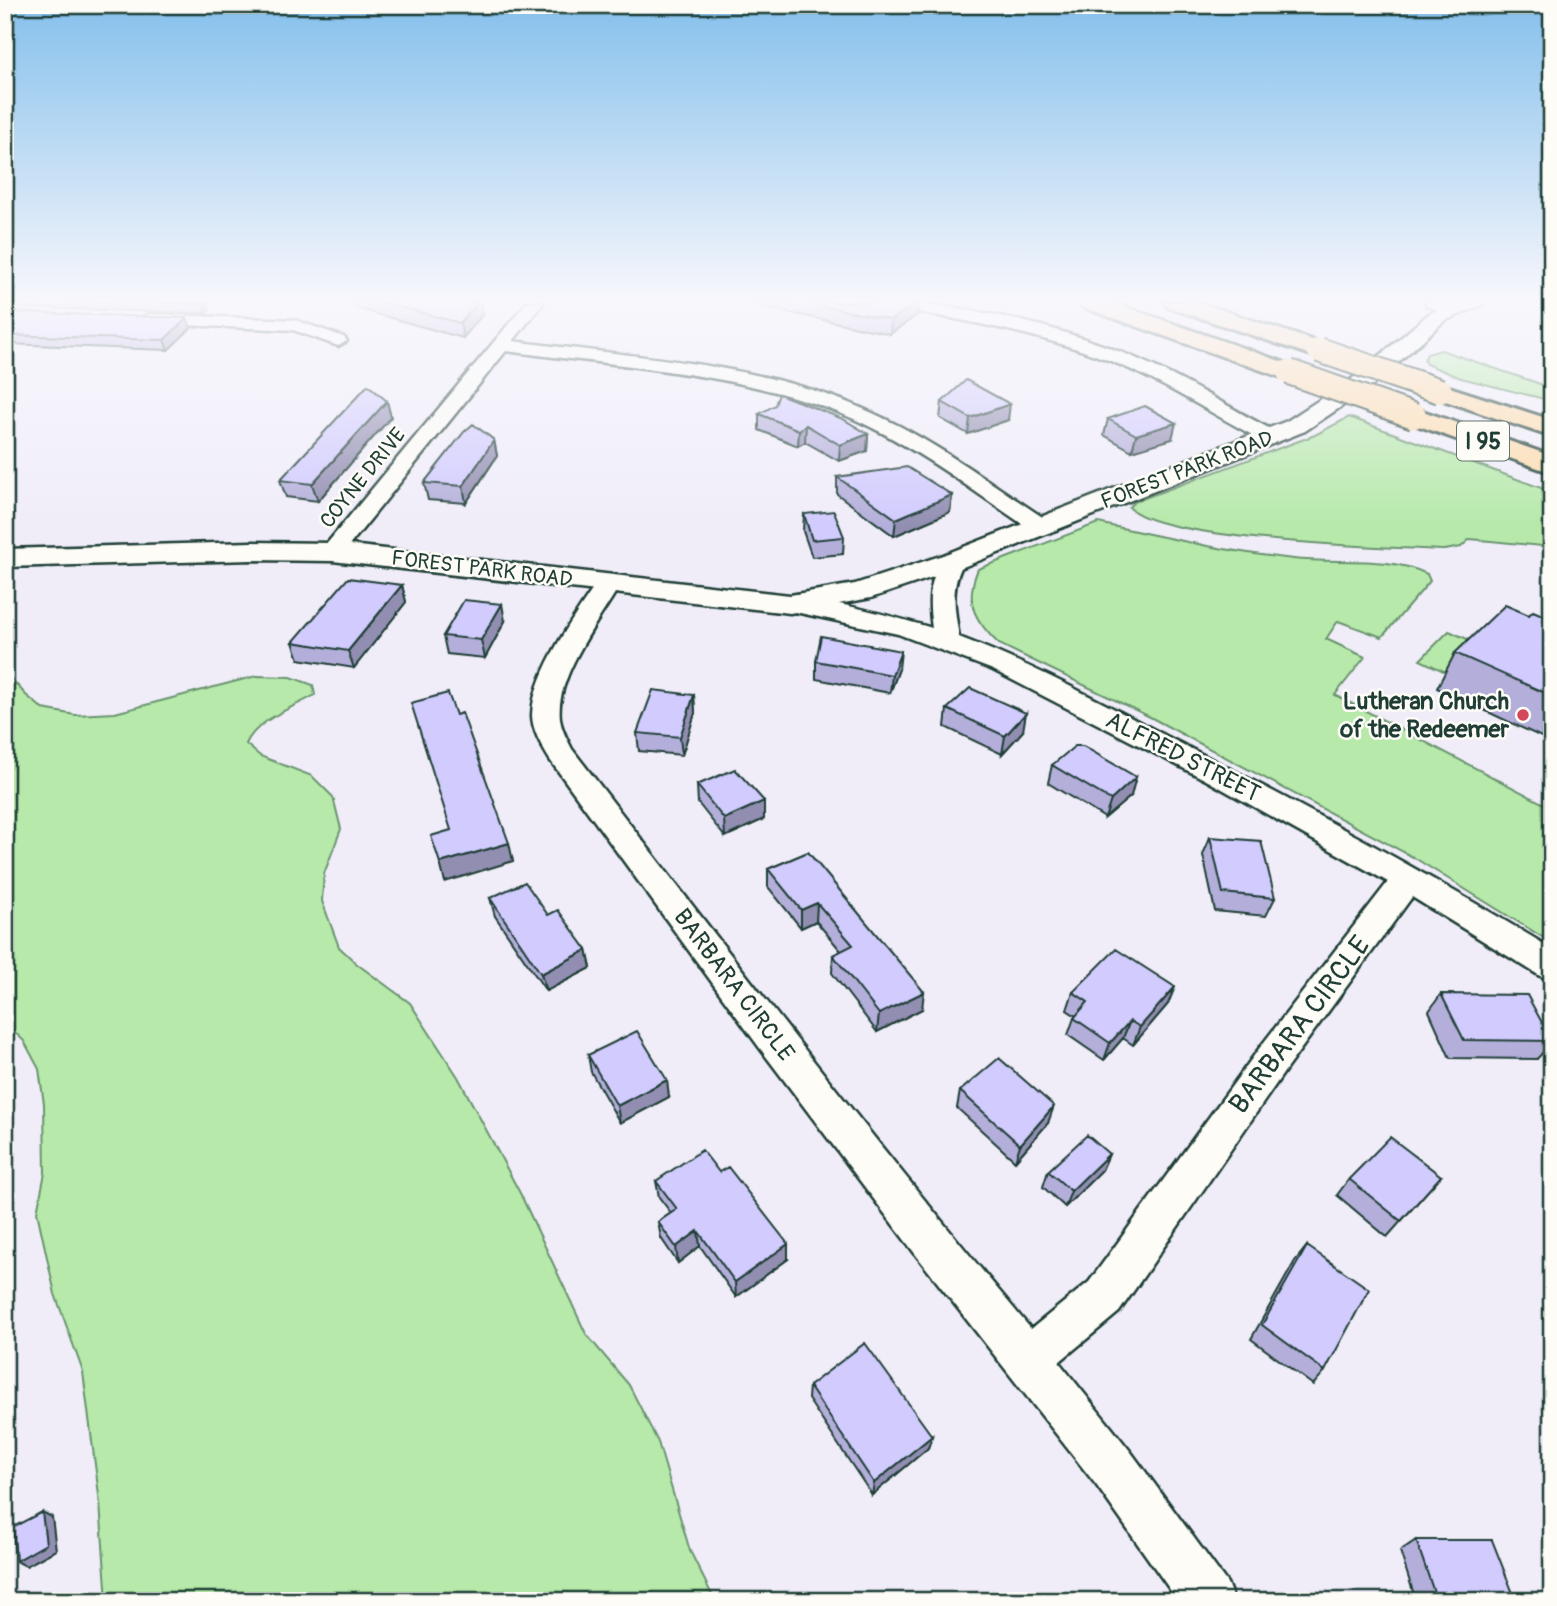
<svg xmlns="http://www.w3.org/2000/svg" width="1557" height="1606" font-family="Pangolin,sans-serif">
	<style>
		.green { fill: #b6e9aa; stroke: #6a936f; stroke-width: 2 }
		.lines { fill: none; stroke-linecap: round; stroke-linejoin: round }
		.minor-casing { stroke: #1f3d34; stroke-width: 5 }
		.tertiary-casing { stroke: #1f3d34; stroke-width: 5 }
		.motorway-casing { stroke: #1f3d34; stroke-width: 6 }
		.minor { fill: #fdfcf7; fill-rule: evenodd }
		.tertiary { fill: #fdfcf7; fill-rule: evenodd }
		.motorway { fill: #fddcac; fill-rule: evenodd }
		.motorway-bridge-casing { stroke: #1f3d34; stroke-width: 28; stroke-linecap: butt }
		.motorway-bridge { stroke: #fddcac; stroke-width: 24 }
		.wall { fill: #b4afda; stroke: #1f3d34; stroke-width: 2 }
		.shaded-wall { fill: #928eb2; stroke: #1f3d34; stroke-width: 2 }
		.building { fill: #d1cbfe; stroke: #1f3d34; stroke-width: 2 }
		.poi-dot { fill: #d1495b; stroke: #fdfcf7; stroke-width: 2.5 }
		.labels { text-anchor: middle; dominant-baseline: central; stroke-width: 5; stroke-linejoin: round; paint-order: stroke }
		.far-street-label { font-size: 21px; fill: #1f3d34; stroke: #fdfcf7 }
		.shield { fill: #fdfcf7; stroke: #62766e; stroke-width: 2 }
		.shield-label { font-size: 23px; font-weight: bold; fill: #1f3d34 }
		.poi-label { font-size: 24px; font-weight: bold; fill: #1f3d34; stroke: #fdfcf7; text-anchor: end }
		.street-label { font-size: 24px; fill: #1f3d34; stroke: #fdfcf7 }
		.near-street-label { font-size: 28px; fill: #1f3d34; stroke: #fdfcf7 }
	</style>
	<rect width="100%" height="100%" fill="#f0edf9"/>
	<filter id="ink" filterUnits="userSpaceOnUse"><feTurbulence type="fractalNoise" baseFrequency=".0143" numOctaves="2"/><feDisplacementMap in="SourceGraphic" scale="14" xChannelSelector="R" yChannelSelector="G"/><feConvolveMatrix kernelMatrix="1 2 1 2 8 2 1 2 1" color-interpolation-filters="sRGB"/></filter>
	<g filter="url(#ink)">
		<path class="green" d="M1441,350l111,38v13l-91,-23 -35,-14 -2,-4 3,-6z
			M1349,417l203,75v55l-82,-8 -9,8 -16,3c-53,-2 -286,-9 -316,-43l5,-5 181,-67z
			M1098,523c65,14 130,29 196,36 43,5 94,-4 133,15l3,7 -48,56 -44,-16 -12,18 39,18 -30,38 217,113v135l-139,-86 -263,-140 -151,-73c-25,-24 -35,-42 -21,-75z
			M1449,631l32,14 -31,29 -30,-14z
			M5,672l21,23 17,14 32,6 40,-2 141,-37 35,1 22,8 2,10c-22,13 -58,24 -69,49l14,12 52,20 21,21 8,32 -17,45 -2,27 17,46 18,17 53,39 48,74 63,118 65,139 43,51 29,57 32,109 25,50h-608l-7,-98 -17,-131 -28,-78 -18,-82 8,-39 -1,-69 -5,-35 -15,-28 -19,-18z"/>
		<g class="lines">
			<g class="minor-casing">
				<path id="minor" d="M527,302h17l-31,39c117,16 247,21 355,70 65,28 123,73 182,111l3,5 -3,5h-16c-58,-39 -116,-84 -180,-113 -102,-46 -237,-53 -348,-68l-166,206h-16l-4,-5 4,-5z
					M882,302c82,0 194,28 269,63 43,20 84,46 127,68l3,4 -3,4h-14c-49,-25 -95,-56 -146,-77 -73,-30 -151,-43 -228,-57z
					M1425,302h23l11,7 -8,5 -24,-8z
					M149,314l146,6 49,17 3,4 -9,5 -45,-16 -150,-7 -3,-4z
					M953,554l8,2 4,5c-16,24 -10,50 -6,76 74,28 142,65 211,101 130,66 257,135 382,211v31l-12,-4 -128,-79 -125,171 -168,244 -60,50 72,90 96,131 7,18h-56l-81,-115 -181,-231 -157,-208 -209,-287c-8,-13 -18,-30 -18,-45 1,-42 44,-101 67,-135l9,-2 9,2 3,5c-20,34 -65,92 -60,133 1,11 7,21 12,31 150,195 300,391 459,580l58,-47 172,-236 127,-164 -180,-101 -215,-111 -95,-36 -117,-25 -3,-5 3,-5c28,-7 120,20 151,29 -4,-27 -4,-48 13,-72z"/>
			</g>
			<g class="tertiary-casing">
				<path id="tertiary" d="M1455,302h28l-3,4 -36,15 -72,65 -67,45 -342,136 -92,31 -81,15 -458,-52 -80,-1 -247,7v-18l247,-7 80,1 458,52 65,-11 88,-29 344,-134 69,-45 74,-63z"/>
			</g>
			<g class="motorway-casing">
				<path id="motorway" d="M1079,302h32l186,65 4,5 -4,5 -8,2 -8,-2 -199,-70z
					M1165,302h32l130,43 4,5 -4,5h-16l-143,-48z
					M1440,384l112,36v17l-121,-41 -3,-5 3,-5z
					M1414,408l138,48v17l-147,-52 -4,-5 4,-5z"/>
			</g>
			<use href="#minor" class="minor"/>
			<use href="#tertiary" class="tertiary"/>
			<use href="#motorway" class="motorway"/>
			<g class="motorway-bridge-casing">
				<path id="motorway-bridge" d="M1319,350l121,41
					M1289,372l125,44"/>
			</g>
			<use href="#motorway-bridge" class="motorway-bridge"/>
		</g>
		<path class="wall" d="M5,302h202l3,8 -4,3 -201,-6z
			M353,302h128l2,12 -20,24 -108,-30z
			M748,302h186h-16l-1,13 -27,19 -118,-25z
			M5,312l186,16 -23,22 -163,-6z
			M942,402l66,18 -40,14 -28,-16z
			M759,414l109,20 -1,17 -28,10 -34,-19 -7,4 -39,-16z
			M391,417l-73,84 -32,-4 -6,-17z
			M1108,419l64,20 -40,12 -28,-16z
			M494,440l3,16 -31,47 -38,-3 -4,-17z
			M837,477l115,18 -2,17 -56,24 -57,-42z
			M804,514l40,23 -1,17 -31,3 -9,-26z
			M402,585l4,17 -52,66 -55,-9 -6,-17z
			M1529,615l23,4v123l-115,-54 18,-35z
			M505,621l-20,37 -38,-4 -4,-18z
			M816,661l83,8 -9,24 -74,-14z
			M694,695l1,18 -13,42 -43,-4 -2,-18z
			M947,709l76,22 -21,23 -57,-27z
			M1052,765l79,31 -26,22 -57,-35z
			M697,785l67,16v18l-39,18 -27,-34z
			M1210,837l65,61 -9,18 -51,-5 -12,-56z
			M808,852l114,157 -45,23 -45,-59 1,-18 8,-4 -25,-30 -15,7 -33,-41v-18z
			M490,898l58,17 39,35 4,18 -45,23 -51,-75z
			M1073,992l95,12 -35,41 -10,-7 -19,22 -36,-25 6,-17 2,-2 -9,-6z
			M1441,994l111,48 -15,17 -87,-1 -21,-47z
			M588,1055l81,42 -49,26 -29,-51z
			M960,1091l88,32 -33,38 -58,-53z
			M1109,1154l-7,16 -37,37 -22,-20 5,-16z
			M1441,1176l-54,61 -50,-42 12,-16z
			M656,1181l132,78 -52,38 -36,-51 -22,17 -17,-25 -3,-16 13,-9 -12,-16z
			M1307,1246l18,125 -12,14 -62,-46 44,-78z
			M809,1386l123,50 -4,12 -56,47 -64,-96z
			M1416,1540l100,61h-100l-16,-50z"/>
		<path class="shaded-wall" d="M203,302h4l3,8 -4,3z
			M478,302h3l2,12 -20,24 -3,-15z
			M917,302h1l-1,13 -27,19 1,-14z
			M187,318l4,10 -23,22 -4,-10z
			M387,401l4,16 -73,84 -6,-17z
			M1010,404l-2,16 -40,14 2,-16z
			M1176,423l-4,16 -40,12 4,-16z
			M806,425l-1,17 -7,4 1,-16z
			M868,434l-1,17 -28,10 1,-16z
			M494,440l3,16 -31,47 -3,-17z
			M952,495l-2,17 -56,24 2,-17z
			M5,580l6,10 -6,8z
			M402,585l4,17 -52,66 -6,-17z
			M502,604l3,17 -20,37 -4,-18z
			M901,651l-2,18 -9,24 2,-18z
			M694,695l1,18 -13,42 -2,-18z
			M1026,713l-3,18 -21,23 3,-18z
			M1136,777l-5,19 -26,22 6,-18z
			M764,801v18l-39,18 -1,-18z
			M509,843l4,18 -68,21 -5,-19z
			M817,903l-1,18 -15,7v-18z
			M587,950l4,18 -45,23 -5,-17z
			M1175,987l-7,17 -35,41 7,-18z
			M924,992l-2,17 -45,23 2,-18z
			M1130,1021l-7,17 -19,22 6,-17z
			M667,1080l2,17 -49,26 -3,-17z
			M1054,1106l-6,17 -33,38 5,-16z
			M1109,1154l-7,16 -37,37 6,-16z
			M698,1231l2,15 -22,17 -2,-16z
			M788,1244v15l-52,38 -1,-15z
			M932,1436l-4,12 -56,47 2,-12z
			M42,1512l10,5 4,33 -30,16 -10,-5z"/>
		<path class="building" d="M140,302h65l-2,2z
			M381,302h97l-18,21z
			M803,302h114l-26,18z
			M5,312l182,6 -23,22 -159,-5z
			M966,380l44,24 -40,14 -28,-16z
			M368,385l19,16 -75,83 -32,-4z
			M779,394l64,25 25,15 -28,11 -34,-20 -7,5 -40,-16 16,-9z
			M1145,406l31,17 -40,12 -28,-16z
			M473,424l21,16 -31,46 -39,-3 40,-51z
			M907,467l45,28 -56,24 -59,-42z
			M834,511l10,26 -32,3 -8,-26z
			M348,578l54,7 -54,66 -55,-9z
			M464,600l38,4 -21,36 -38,-4z
			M1505,605l24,10 4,-4 19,8v77l-97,-43z
			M821,636l80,15 -9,24 -76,-14z
			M970,688l56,25 -21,23 -58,-27z
			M653,690l41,5 -14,42 -43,-4z
			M448,693l8,22 6,-2 47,130 -69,20 -9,-27 20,-6 -40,-127z
			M1075,746h8l53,31 -25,23 -59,-35z
			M735,769l29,32 -40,18 -27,-34z
			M1210,837l51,4 14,57 -52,-5z
			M808,852l116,140 -45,22 -46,-59 20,-10 -36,-42 -16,7 -33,-41z
			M525,882l23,33 10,-5 29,40 -46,24 -51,-76z
			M1116,949l59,38 -35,40 -10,-6 -20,22 -36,-25 14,-16 -15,-10z
			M1441,994l86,1 25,46 -88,-1z
			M637,1031l30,49 -50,26 -29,-51z
			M999,1058l55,48 -34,39 -60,-54z
			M1087,1135l22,19 -38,37 -23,-20z
			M1390,1137l51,39 -40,45 -52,-42z
			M702,1150l17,22 9,-5 60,77 -53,38 -37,-51 -22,16 -18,-25 19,-13 -21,-28z
			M1307,1246l62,43 -44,82 -63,-46z
			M865,1343l67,93 -58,47 -65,-97z
			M42,1512l4,32 -30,17 -3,-34z
			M1416,1540h76l24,61h-79z"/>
	</g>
	<linearGradient id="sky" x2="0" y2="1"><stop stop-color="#85c0ec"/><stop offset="0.57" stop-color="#f8f7fc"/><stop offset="1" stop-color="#f8f7fc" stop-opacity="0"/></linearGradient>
	<rect width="1557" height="527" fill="url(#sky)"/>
	<circle class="poi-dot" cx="1523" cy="715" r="7"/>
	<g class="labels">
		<g class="far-street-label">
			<text transform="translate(1187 470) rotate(-21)">FOREST PARK ROAD</text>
			<text transform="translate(363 478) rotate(-51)">COYNE DRIVE</text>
			<text transform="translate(482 569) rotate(7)">FOREST PARK ROAD</text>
		</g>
		<rect class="shield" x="1457" y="421.5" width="52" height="39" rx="5"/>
		<g class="shield-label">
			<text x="1483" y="441">I 95</text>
		</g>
		<g class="poi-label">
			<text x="1509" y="701">Lutheran Church<tspan x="1509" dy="28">of the Redeemer</tspan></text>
		</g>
		<g class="street-label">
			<text transform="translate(1183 757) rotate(27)">ALFRED STREET</text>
			<text transform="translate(734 985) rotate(53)">BARBARA CIRCLE</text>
		</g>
		<g class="near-street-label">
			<text transform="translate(1300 1025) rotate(-53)">BARBARA CIRCLE</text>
		</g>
	</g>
	<rect width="1557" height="1606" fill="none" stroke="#fdfcf7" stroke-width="28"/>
	<rect x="14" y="14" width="1529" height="1578" fill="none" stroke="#1f3d34" stroke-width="2.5" filter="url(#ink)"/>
</svg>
